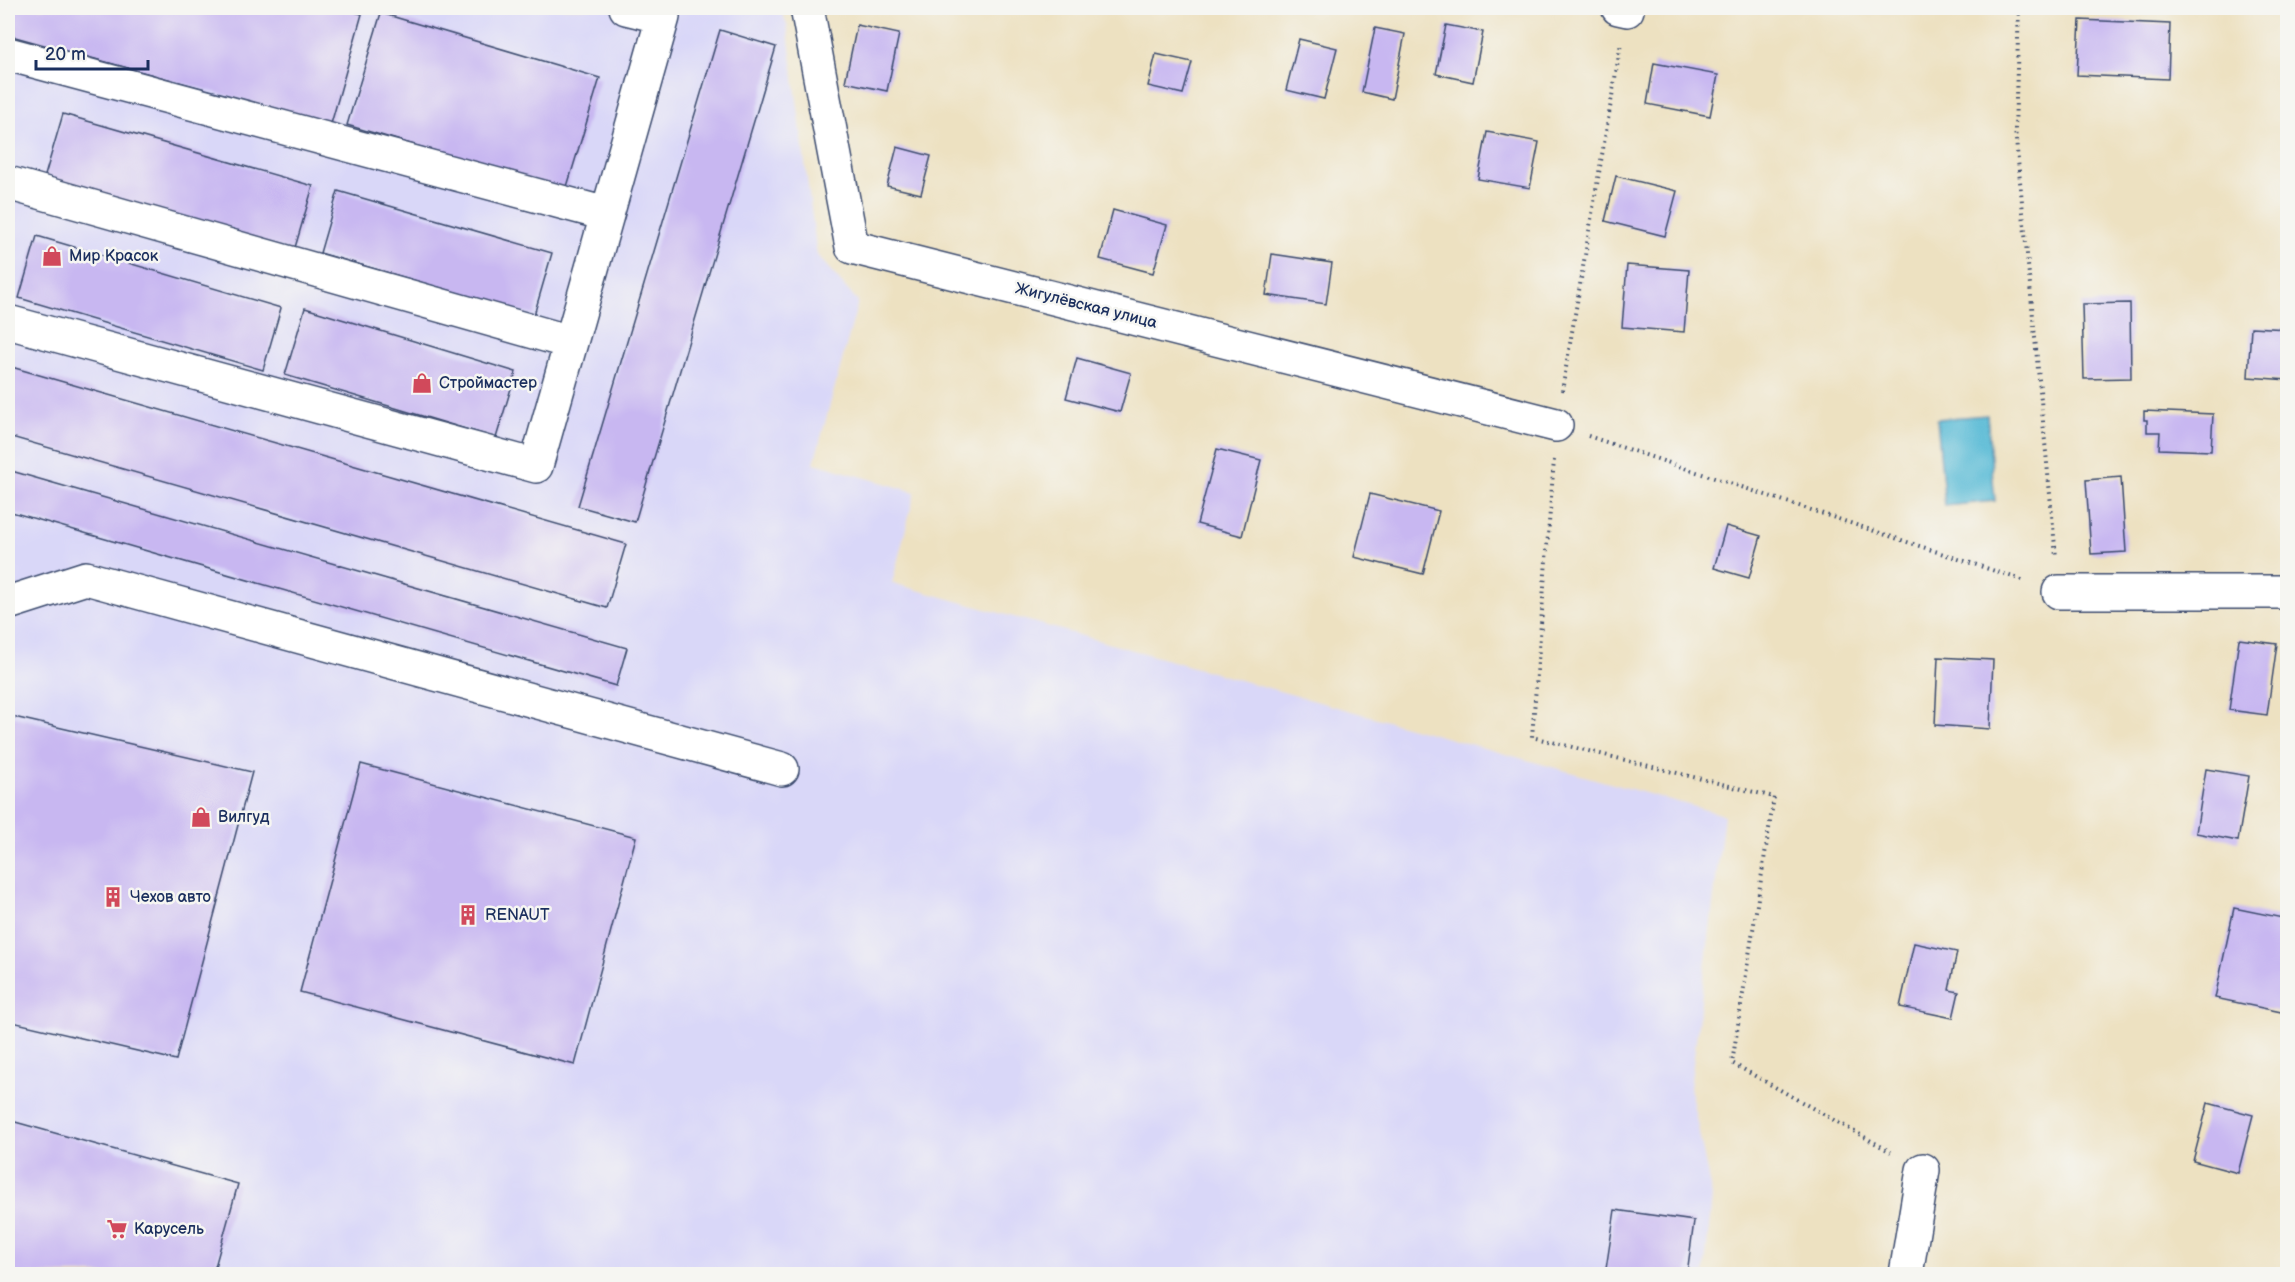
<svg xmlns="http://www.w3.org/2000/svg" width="2295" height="1282" font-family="'Balsamiq Sans',sans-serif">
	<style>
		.built { fill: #d9d7f8 }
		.water { fill: #56bad5; stroke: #38749a; stroke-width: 1.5 }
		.building { fill: #c8b7f1 }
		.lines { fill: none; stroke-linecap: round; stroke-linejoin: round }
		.minor-casing { stroke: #3a4a6d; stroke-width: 36 }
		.path { stroke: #3a4a6d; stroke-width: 4; stroke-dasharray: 1.5 4.5; stroke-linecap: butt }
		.minor { stroke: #fff; stroke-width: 33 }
		.labels { text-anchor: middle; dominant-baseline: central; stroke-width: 5; stroke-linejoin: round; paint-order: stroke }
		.poi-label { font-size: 16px; fill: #1b2f5e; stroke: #f6f6f2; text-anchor: start }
		.street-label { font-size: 16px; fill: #1b2f5e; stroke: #f6f6f2 }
	</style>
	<rect width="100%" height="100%" fill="#f6f6f2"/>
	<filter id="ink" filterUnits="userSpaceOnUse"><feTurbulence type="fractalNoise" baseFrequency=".0167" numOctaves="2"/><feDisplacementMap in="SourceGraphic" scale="12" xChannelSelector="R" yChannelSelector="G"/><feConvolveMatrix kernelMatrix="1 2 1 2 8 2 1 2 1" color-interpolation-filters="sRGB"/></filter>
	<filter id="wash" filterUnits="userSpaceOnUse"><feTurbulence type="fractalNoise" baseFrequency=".008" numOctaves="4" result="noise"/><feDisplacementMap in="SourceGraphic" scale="24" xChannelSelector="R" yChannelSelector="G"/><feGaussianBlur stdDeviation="1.35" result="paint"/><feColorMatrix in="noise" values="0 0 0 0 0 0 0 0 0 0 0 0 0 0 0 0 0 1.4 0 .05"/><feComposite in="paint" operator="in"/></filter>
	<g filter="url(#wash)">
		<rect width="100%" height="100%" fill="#ede1c1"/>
		<path class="built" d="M8,8h772l7,17 30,230 41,47 -44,161 101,29 -23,91 832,232 -34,273 22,109 -8,77h-1696z"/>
		<path class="water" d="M1987,415l8,86 -50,5 -8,-87z"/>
		<g id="blocks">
			<path class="building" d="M13,8h327l22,6 -31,110 -323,-89v-9z
				M381,13l219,65 -34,112 -219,-65z
				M2080,20l90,4 -2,55 -91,-4z
				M857,25l42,9 -12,57 -42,-9z
				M1446,25l37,7 -10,50 -37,-8z
				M1375,28l30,6 -13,65 -30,-7z
				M720,30l56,17 -141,475 -57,-16z
				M1299,39l38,9 -13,51 -38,-9z
				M1156,54l36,8 -9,32 -35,-8z
				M1654,63l64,12 -8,41 -63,-12z
				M63,114l250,72 -19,65 -250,-72z
				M1487,132l52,10 -9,46 -52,-9z
				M897,147l34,9 -10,38 -34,-8z
				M1616,176l61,15 -12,45 -60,-15z
				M338,191l214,62 -18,62 -214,-62z
				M1113,210l54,15 -14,48 -53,-14z
				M37,236l244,72 -18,62 -244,-72z
				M1272,254l60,9 -6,41 -60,-9z
				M1627,265l62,5 -5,62 -62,-5z
				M2130,303l1,75 -47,1 -2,-75z
				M305,308l211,64 -20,66 -211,-63z
				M2251,327l37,2v51l-40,-3z
				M1077,358l54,15 -11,39 -54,-14z
				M8,366l618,178 -19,64 -599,-172z
				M2144,411l69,3 -2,37 -52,-2 1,-17h-13v-12h-3z
				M1217,449l44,11 -19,76 -45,-12z
				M8,470l619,178 -11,38 -608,-175z
				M2121,477l5,75 -35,2 -5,-74z
				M1370,494l69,17 -16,63 -69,-17z
				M1726,526l35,10 -12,42 -35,-10z
				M2239,639l38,5 -10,71 -38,-5z
				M1938,657l55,3 -3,69 -55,-4z
				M14,717l238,55 -76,288 -168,-39v-303z
				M361,764l275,73 -61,228 -275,-73z
				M2206,769l43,7 -11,65 -42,-8z
				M2234,908l54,11 -2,94 -71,-15z
				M1914,943l43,9 -8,38 10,2 -6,26 -53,-11z
				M2208,1103l45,12 -15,58 -45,-12z
				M8,1120l230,64 -25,90h-205z
				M1615,1210l79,11 -7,53h-45l-36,-5z"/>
		</g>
	</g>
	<g filter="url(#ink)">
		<use href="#blocks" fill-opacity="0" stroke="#3a4a6d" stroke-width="1.5"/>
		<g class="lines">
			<g class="minor-casing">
				<path id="minor" d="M807,8l45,239 704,178
					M1618,8l9,2v-2
					M8,54l598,160
					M8,183l562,159
					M8,322l528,144 127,-449 -37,-9
					M2059,592h229
					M8,603l78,-25 696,191
					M1906,1274l17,-104"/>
			</g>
			<path class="path" d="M2019,8l-4,121 41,428
				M1562,391l59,-348
				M1588,436l437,145
				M1554,460l-22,277 242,60 -42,266 159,89"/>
			<use href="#minor" class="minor"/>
		</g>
	</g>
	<defs>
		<g id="shop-bare" transform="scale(1.62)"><path d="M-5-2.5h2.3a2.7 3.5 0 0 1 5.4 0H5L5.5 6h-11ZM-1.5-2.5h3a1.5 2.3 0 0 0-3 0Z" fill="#d1495b" stroke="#f6f6f2" stroke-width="2.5" paint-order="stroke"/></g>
		<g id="building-bare" transform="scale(1.62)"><path d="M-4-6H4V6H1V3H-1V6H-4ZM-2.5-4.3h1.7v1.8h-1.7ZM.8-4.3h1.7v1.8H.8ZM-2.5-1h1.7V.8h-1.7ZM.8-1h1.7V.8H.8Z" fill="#d1495b" stroke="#f6f6f2" stroke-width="2.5" paint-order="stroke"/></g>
		<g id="supermarket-bare" transform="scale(1.62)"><path d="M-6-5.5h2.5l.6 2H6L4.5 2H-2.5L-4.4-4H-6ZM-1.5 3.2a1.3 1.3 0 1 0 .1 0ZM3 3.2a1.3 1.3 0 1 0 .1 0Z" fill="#d1495b" stroke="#f6f6f2" stroke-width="2.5" paint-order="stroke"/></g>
	</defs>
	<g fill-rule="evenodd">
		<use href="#shop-bare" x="52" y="256"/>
		<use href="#shop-bare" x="422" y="383"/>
		<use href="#shop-bare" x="201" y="817"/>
		<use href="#building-bare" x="113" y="897"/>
		<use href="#building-bare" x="468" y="915"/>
		<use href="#supermarket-bare" x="117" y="1229"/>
	</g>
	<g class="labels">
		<g class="poi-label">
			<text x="69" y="256">Мир Красок</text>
			<text x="439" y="383">Строймастер</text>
			<text x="218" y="817">Вилгуд</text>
			<text x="130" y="897">Чехов авто</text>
			<text x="485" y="915">RENAUT</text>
			<text x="134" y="1229">Карусель</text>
		</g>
		<g class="street-label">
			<text transform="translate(1086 306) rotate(14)">Жигулёвская улица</text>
		</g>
	</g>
	<rect width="2295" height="1282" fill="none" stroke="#f6f6f2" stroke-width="30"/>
	<path d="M36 60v9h112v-9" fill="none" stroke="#1b2f5e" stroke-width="3"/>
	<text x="45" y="60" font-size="18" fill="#1b2f5e" stroke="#f6f6f2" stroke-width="4.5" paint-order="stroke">20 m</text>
</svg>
